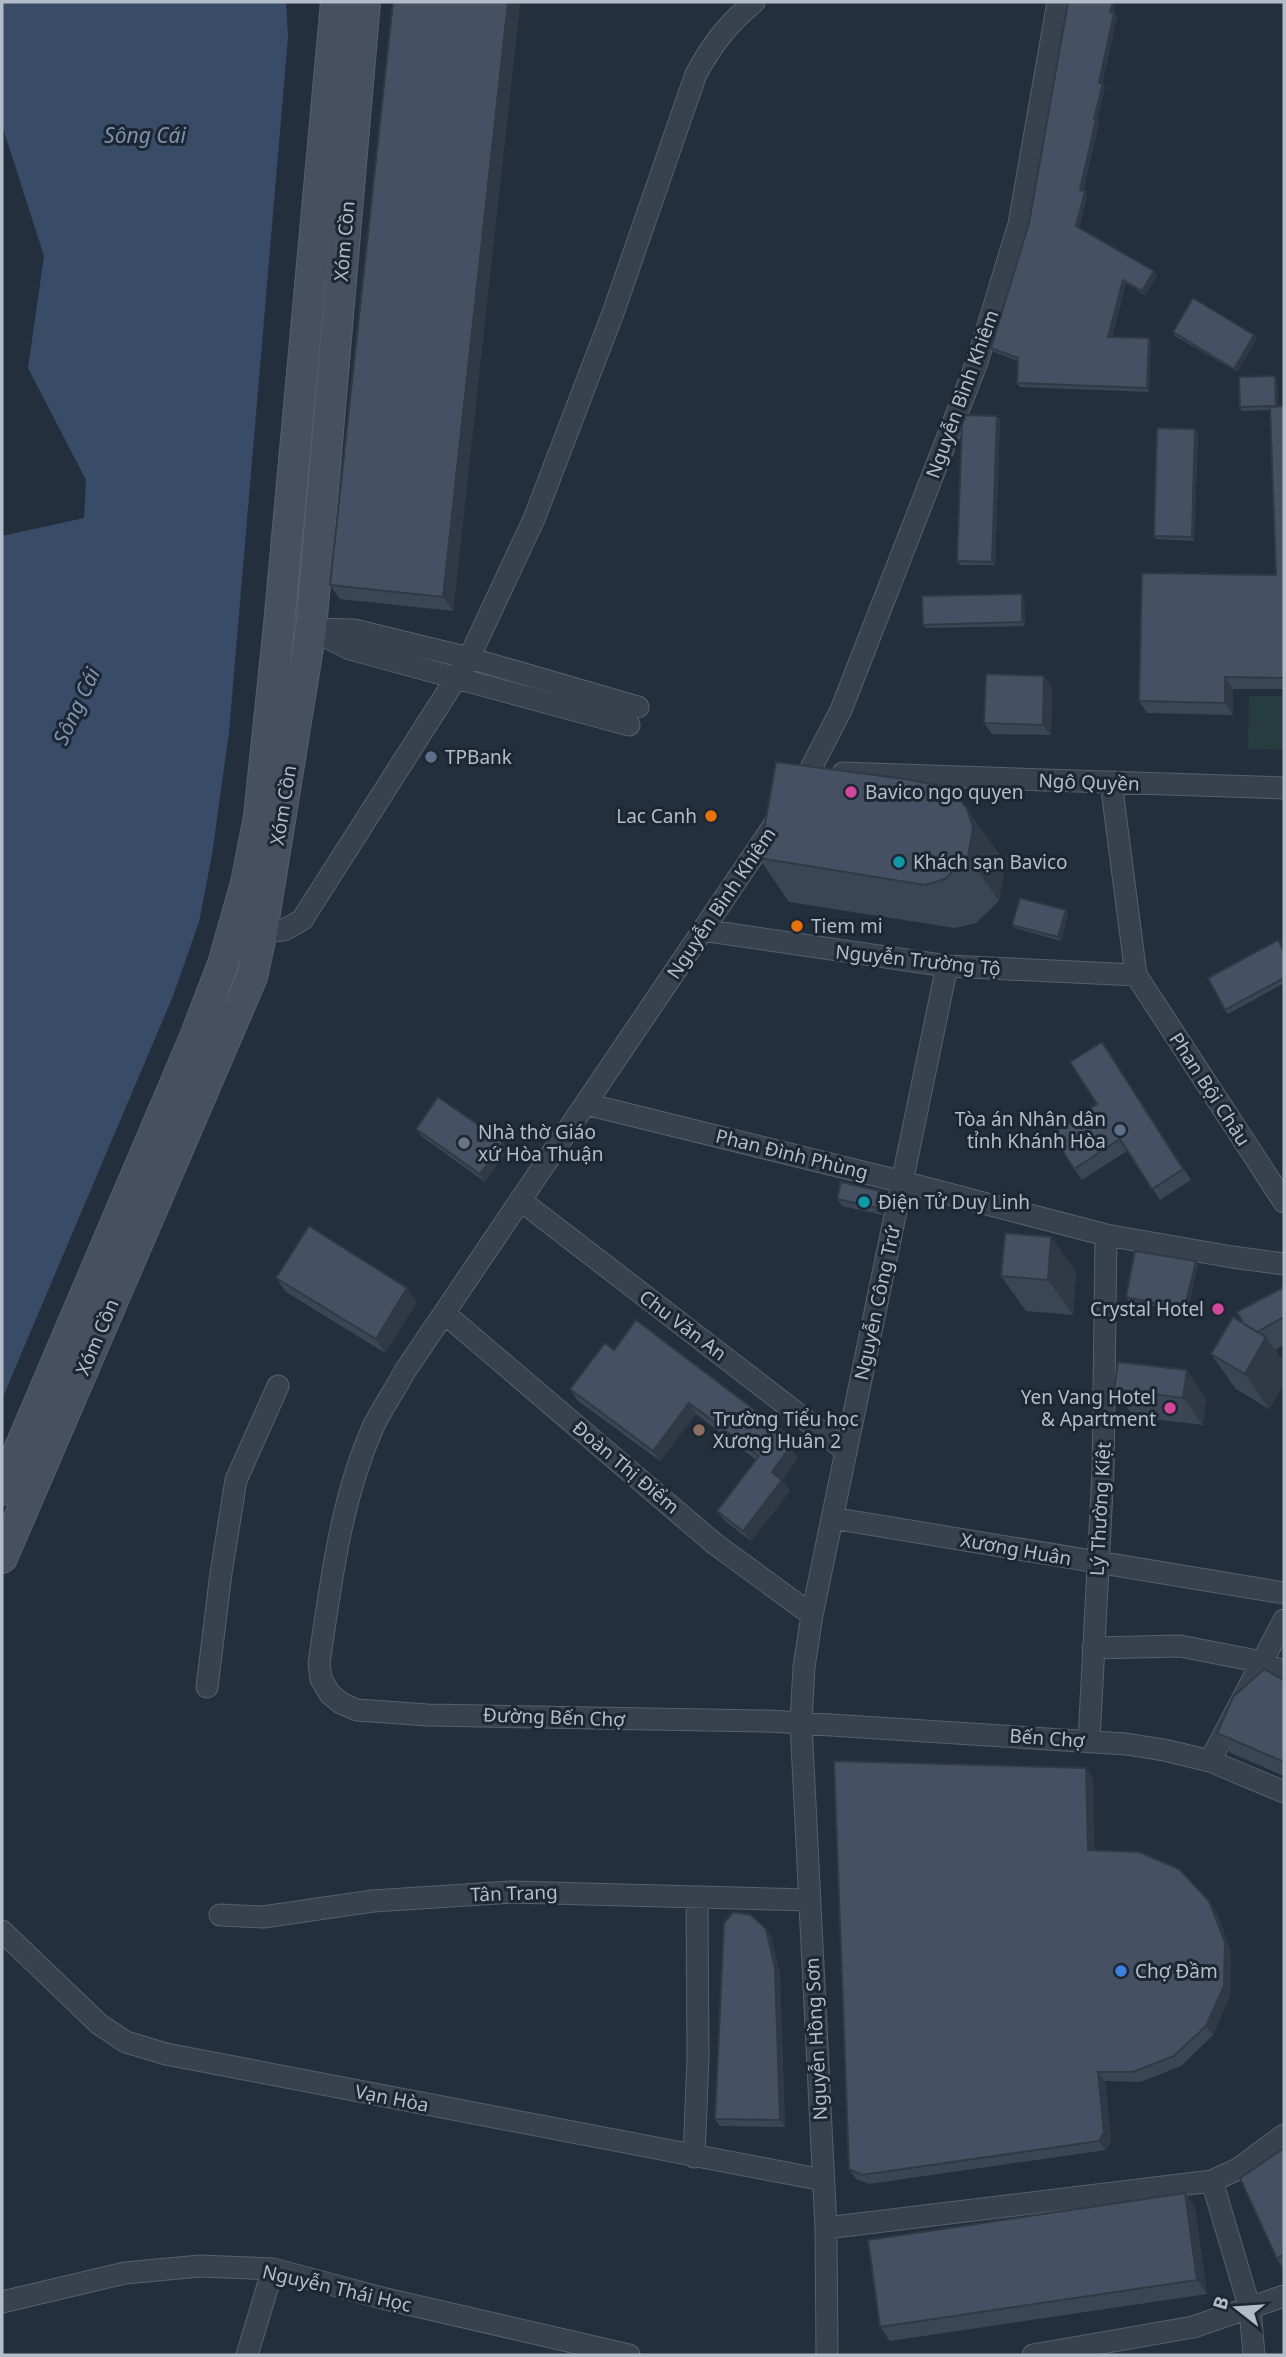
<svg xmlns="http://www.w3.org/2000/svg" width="1286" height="2357" font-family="'Noto Sans',sans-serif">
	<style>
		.green { fill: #263c3f }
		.water { fill: #394c67 }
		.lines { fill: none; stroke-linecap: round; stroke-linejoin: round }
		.street-casing { stroke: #565f6c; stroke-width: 23 }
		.secondary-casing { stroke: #565f6c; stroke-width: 32 }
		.street { stroke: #38414e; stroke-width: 21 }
		.secondary { stroke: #465061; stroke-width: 30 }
		.wall { fill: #3b4654 }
		.shaded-wall { fill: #303945 }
		.building { fill: #455162; stroke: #303945; stroke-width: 2 }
		.service-dot { fill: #5c6f8a; stroke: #1d2633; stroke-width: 2.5 }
		.hotel-dot { fill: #d1479c; stroke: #1d2633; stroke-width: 2.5 }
		.food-dot { fill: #e8710a; stroke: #1d2633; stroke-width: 2.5 }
		.culture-dot { fill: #0f9aa8; stroke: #1d2633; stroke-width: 2.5 }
		.worship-dot { fill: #6b7280; stroke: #1d2633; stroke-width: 2.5 }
		.education-dot { fill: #8d6e63; stroke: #1d2633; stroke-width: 2.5 }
		.shop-dot { fill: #3f7fe0; stroke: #1d2633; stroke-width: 2.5 }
		.labels { text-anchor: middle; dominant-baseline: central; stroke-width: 6; stroke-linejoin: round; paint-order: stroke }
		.street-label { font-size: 19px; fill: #b4bcc9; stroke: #1d2633 }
		.poi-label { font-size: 19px; fill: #b4bcc9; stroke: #1d2633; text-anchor: start }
		.water-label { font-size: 21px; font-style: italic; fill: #7c92b1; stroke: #1d2633 }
	</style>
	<rect width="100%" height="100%" fill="#242f3e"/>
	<path class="green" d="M1249,696h35v54l-36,-1z"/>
	<path class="water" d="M2,2h284l2,35 -59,695 -17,123 -13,67 -26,74 -171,403v-863l82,-18 2,-38 -58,-112 16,-112 -42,-131z"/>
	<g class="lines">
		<g class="street-casing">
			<path id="street" d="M311,629l43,1 115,28 169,49
				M316,632l34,17 279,76
				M843,773l441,15
				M1111,782l25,193 148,227
				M798,789l11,-17 32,-62 136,-348 42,-138 39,-222
				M778,819l-373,552c-10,19 -23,37 -32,56 -33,75 -42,156 -54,236l2,16 9,15 11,9 16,7 71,5 341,6 357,23 38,6 46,11 74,31
				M702,930l245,36 189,9
				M262,931l22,-1 18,-10 167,-262 65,-139 79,-206 83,-239c17,-31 31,-49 58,-72
				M586,1104l317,78 203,53 126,22 52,7
				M520,1200l325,250
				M444,1313l271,231 97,71
				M832,1518l452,75
				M1093,1648l87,-2 82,16 22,10
				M207,1687l14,-114 15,-93 42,-94
				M1089,1741l14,-270 3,-236
				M1210,1761l74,-141
				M220,1915l43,2 110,-16 139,-9 296,8
				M2,1931l97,93 27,18 40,12 657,126
				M694,2157l4,-99 -1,-161
				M1212,2181l38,128 4,46
				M826,2228l386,-47 26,-12 46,-34
				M2,2302l123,-29 75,-7 73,3 113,30 243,56
				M247,2355l26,-86
				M827,2355l-1,-127 -25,-505 3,-56 8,-52 135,-649
				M1033,2355l160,-28 91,-31"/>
		</g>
		<g class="secondary-casing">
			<path id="secondary" d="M2,1490l193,-453 28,-73 23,-81 13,-66 20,-192 57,-623
				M2,1558l250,-581 10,-46 49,-302 54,-627"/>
		</g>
		<use href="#street" class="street"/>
		<use href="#secondary" class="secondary"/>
	</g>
	<path class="wall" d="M393,2h127l-67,609 -113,-12 -10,-14z
		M1114,13l3,4 -15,66 3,4 -8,33 2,3 -16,68 4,4 -8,33 75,43 3,4 -12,20 -19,-12 -14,54 37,1 2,4 -2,50 -129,-5 -3,-4 1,-22 -24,-9 -3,-4z
		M1173,332l81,3 3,3 -20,34 -62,-36z
		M1277,379l1,28 6,-1v283h-51v26l-86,-2 -8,-12 137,-126 -6,-165 -28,1 -2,-4z
		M997,416l3,3 -5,146h-35l-3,-4z
		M1195,429l3,4 -4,108 -38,-2 -2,-3z
		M1024,598l1,28 -99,2 -3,-3z
		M1044,676l8,11 -1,48 -59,-1 -8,-11z
		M998,852l6,19 -5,30 -23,22 -21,5 -166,-26 -30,-44z
		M1066,910l2,4 -7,27 -46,-13 -3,-3z
		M1278,940l6,11v32l-56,31 -3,-4z
		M1102,1042l89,138 -31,20 -33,-49 -45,29 -8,-11 23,-65z
		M416,1129l92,20 -23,33 -64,-46z
		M885,1198l-3,17 -40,-9 -5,-7z
		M1198,1264l-11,49 -58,-12 -3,-4z
		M1076,1272l-3,43 -47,-4 -25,-35z
		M276,1278l141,24 -32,51 -99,-61z
		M1284,1287v58l-9,5 9,13v21l-15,25 -33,-20 -25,-35z
		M614,1350l179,94 -3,3 8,11 -16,22 8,11 -39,50 -26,-20 -8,-10 39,-51 -60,-46 -36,47 -83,-61 -7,-11z
		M1114,1389l92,9 -3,27 -69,-8z
		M1284,1680v96l-53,-23 -14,-20z
		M1093,1778l1,73 115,50 7,10 15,41 -1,43 -17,40 -32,31 -41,16 -35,-1 6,60 -5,9 -237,34 -13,-5 -7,-10z
		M766,1929l5,7 9,39 5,152 -65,-1 -5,-7z
		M1284,2148v122l-7,-11z
		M1195,2207l12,87 -317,47 -10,-14z"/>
	<path class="shaded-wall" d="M508,2h12l-67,609 -10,-14z
		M1113,2h3l-3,14 -3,-4z
		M1114,13l3,4 -15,69 -3,-3z
		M1103,83l2,4 -8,33 2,3 -17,71 -2,-4 14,-71z
		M1085,191l2,4 -8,34 -3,-3z
		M1154,271l3,4 -12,20 -3,-4z
		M1123,280l3,3 -15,58 -3,-4z
		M1254,335l3,3 -20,34 -3,-3z
		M1149,338l2,4 -2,50 -2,-4z
		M1275,376l2,3 1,31 -2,-4z
		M997,416l3,3 -5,146 -3,-3z
		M1195,429l3,4 -4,108 -2,-4z
		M1022,594l2,4 1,28 -3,-4z
		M1044,676l8,11 -1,48 -8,-10z
		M1225,677l8,12v26l-8,-12z
		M967,809l31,43 6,19 -5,30 -31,-44z
		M1066,910l2,4 -7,27 -3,-4z
		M503,1142l5,7 -23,33 -5,-8z
		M880,1191l5,7 -3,17 -5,-7z
		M1051,1237l25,35 -3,43 -25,-35z
		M1196,1261l2,3 -11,49 -3,-3z
		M407,1288l10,14 -32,51 -9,-14z
		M1266,1337l18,26v21l-15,25 -24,-35z
		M1187,1370l19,28 -3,27 -20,-27z
		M689,1403l7,11 -36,47 -7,-10z
		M785,1433l8,11 -5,7 -8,-11z
		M790,1447l8,11 -19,25 -7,-11z
		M782,1480l8,11 -39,50 -8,-10z
		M1086,1768l7,10 2,82 -7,-10z
		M1209,1901l7,10 15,41 -1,43 -17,40 -7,-9z
		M766,1929l5,7 9,39 5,152 -5,-7z
		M1098,2072l7,9 6,60 -5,9 -7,-9z
		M1185,2193l10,14 12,87 -10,-14z"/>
	<path class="building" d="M393,2h115l-65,595 -113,-12z
		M1068,2h45l-3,10 4,1 -15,70h4l-9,36h2l-16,71 5,1 -9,35 78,45 -12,20 -19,-11 -15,57 41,1 -2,50 -130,-5 1,-25 -27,-10 38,-125z
		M1193,298l61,37 -20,34 -61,-37z
		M1275,376l1,30 -36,1 -1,-30z
		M1284,406v272l-59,-1v26l-86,-2 3,-128 134,2 -6,-168z
		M966,415l31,1 -5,146 -35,-1 5,-136z
		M1157,428l38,1 -3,108 -38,-1z
		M1022,594v28l-99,3 -1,-29z
		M986,674l58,2 -1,49 -59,-2z
		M776,762l129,17 36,7 16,10 10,13 6,18 -5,30 -23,22 -20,6 -166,-27z
		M1020,898l46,12 -8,27 -46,-12z
		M1278,940l6,12v26l-59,32 -17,-32z
		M1102,1042l81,127 -31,20 -32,-50 -46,30 -22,-35 45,-30 -27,-42z
		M438,1097l65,45 -23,32 -64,-45z
		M841,1182l39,9 -3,17 -40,-9z
		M309,1226l98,62 -31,51 -100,-61z
		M1005,1233l46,4 -3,43 -47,-4z
		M1135,1251l61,10 -12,49 -58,-13z
		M1284,1287v30l-27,15 -13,-8 -7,-12z
		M1233,1317l33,20 -21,37 -34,-20z
		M636,1320l149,113 -5,7 10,7 -18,25 10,8 -39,51 -26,-20 42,-55 -70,-53 -36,48 -83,-62 35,-46 9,7z
		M1118,1362l69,8 -4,28 -69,-9z
		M1264,1669l20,11v82l-67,-29 16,-36z
		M834,1761l252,7 2,82 51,2 40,17 30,32 16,41 -1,44 -18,40 -32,30 -41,16h-35l6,60 -5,9 -237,34 -13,-6z
		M733,1912l18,3 15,14 9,39 5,152 -65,-1 9,-196z
		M1284,2148v106l-7,5 -37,-81z
		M1185,2193l12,87 -317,47 -12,-87z"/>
	<g class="service-dot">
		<circle cx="431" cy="757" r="7"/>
		<circle cx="1120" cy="1130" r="7"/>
	</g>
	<g class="hotel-dot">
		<circle cx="851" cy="792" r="7"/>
		<circle cx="1218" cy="1309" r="7"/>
		<circle cx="1170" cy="1408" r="7"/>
	</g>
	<g class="food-dot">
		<circle cx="711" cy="816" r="7"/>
		<circle cx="797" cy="926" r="7"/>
	</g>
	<g class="culture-dot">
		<circle cx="899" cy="862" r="7"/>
		<circle cx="864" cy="1202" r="7"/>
	</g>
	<circle class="worship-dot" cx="464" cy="1143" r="7"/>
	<circle class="education-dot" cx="699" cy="1430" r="7"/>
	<circle class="shop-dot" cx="1121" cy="1971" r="7"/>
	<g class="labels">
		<g class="street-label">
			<text transform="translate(344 241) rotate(-85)">Xóm Cồn</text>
			<text transform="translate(962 394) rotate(-70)">Nguyễn Bình Khiêm</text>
			<text transform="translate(1089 782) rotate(2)">Ngô Quyền</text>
			<text transform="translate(283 805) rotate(-81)">Xóm Cồn</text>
			<text transform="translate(721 903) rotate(-56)">Nguyễn Bình Khiêm</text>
			<text transform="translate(918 960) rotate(6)">Nguyễn Trường Tộ</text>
			<text transform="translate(1210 1089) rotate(57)">Phan Bội Châu</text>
			<text transform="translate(792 1154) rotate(14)">Phan Đình Phùng</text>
			<text transform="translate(877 1303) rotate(-78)">Nguyễn Công Trứ</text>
			<text transform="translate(683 1325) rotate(37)">Chu Văn An</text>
			<text transform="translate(97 1337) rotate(-67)">Xóm Cồn</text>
			<text transform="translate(626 1467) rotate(40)">Đoàn Thị Điểm</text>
			<text transform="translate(1100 1509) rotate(-87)">Lý Thường Kiệt</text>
			<text transform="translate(1016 1549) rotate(10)">Xương Huân</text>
			<text transform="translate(554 1717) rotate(2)">Đường Bến Chợ</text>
			<text transform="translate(1047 1738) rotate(4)">Bến Chợ</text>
			<text transform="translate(514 1893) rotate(-2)">Tân Trang</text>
			<text transform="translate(816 2039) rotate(-93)">Nguyễn Hồng Sơn</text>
			<text transform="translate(392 2098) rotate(11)">Vạn Hòa</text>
			<text transform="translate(337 2288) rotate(13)">Nguyễn Thái Học</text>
		</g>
		<g class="poi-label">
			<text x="445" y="757">TPBank</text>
			<text x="865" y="792">Bavico ngo quyen</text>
			<text x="697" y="816" text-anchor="end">Lac Canh</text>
			<text x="913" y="862">Khách sạn Bavico</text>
			<text x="811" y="926">Tiem mi</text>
			<text x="1106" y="1119" text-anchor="end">Tòa án Nhân dân<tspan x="1106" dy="22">tỉnh Khánh Hòa</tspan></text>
			<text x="478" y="1132">Nhà thờ Giáo<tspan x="478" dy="22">xứ Hòa Thuận</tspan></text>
			<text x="878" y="1202">Điện Tử Duy Linh</text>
			<text x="1204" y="1309" text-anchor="end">Crystal Hotel</text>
			<text x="1156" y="1397" text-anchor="end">Yen Vang Hotel<tspan x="1156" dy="22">&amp; Apartment</tspan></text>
			<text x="713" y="1419">Trường Tiểu học<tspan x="713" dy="22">Xương Huân 2</tspan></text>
			<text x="1135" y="1971">Chợ Đầm</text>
		</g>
		<g class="water-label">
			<text x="145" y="135">Sông Cái</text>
			<text transform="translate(76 706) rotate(-65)">Sông Cái</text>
		</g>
	</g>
	<rect width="1286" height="2357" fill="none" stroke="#b4bcc9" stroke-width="7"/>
	<g transform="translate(1237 2308) rotate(287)" stroke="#1d2633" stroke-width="5" paint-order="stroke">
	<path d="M0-5L12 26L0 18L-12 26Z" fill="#b4bcc9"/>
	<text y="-10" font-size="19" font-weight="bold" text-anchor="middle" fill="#b4bcc9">B</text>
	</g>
</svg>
